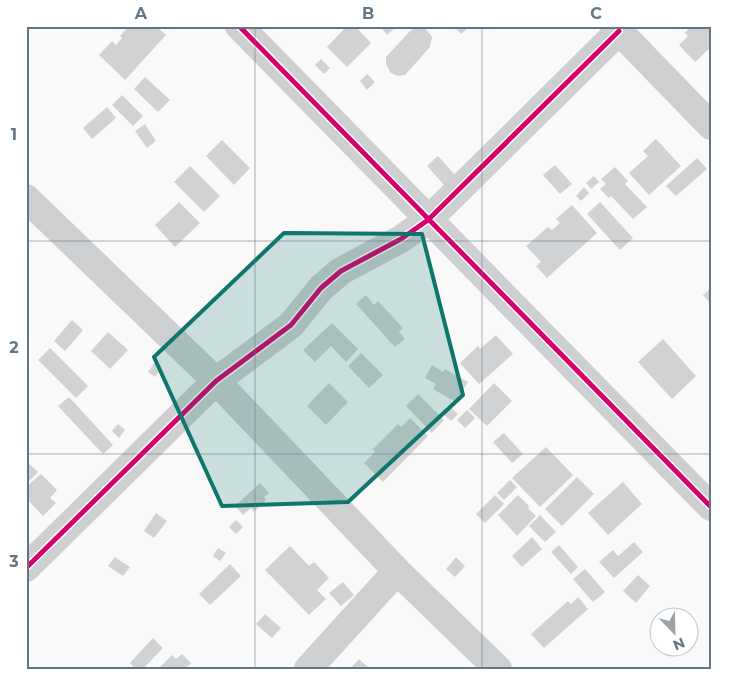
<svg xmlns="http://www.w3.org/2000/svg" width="737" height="695" font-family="Montserrat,sans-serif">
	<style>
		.building { fill: #d0d2d3 }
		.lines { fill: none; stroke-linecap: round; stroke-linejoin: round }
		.minor { stroke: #cecfd0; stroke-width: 28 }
		.cycleway-casing { stroke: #fff; stroke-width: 8 }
		.cycleway { stroke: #d6006c; stroke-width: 5 }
		.marked { fill: #0f766e; fill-opacity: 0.2; stroke: #0f766e; stroke-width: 4; stroke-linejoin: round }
		.grid { fill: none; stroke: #657683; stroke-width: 1; stroke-opacity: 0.55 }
		.neatline { fill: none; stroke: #657683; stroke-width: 2 }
		.grid-label { font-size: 16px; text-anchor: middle; font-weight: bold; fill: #657683 }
	</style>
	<rect width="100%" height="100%" fill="#f9f9f9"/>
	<path class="building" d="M129,26h27l10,9 -41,45 -26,-25 13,-14 4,4 6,-7 -2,-2z
		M347,26h8l16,17 -24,24 -20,-20z
		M380,26h17l-10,9z
		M454,26h13l1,2 -7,6z
		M691,26h20v21l-16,15 -16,-17 9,-9 -3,-3z
		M418,27l7,1 7,9 -2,10 -25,28 -7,1 -7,-3 -5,-9v-7l25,-27z
		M321,59l9,9 -6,6 -9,-9z
		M367,74l8,8 -8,8 -7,-9z
		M145,77l25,23 -12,12 -24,-23z
		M122,95l21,21 -10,10 -21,-21z
		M107,107l9,11 -24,21 -9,-11z
		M145,124l11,17 -9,7 -12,-17z
		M656,139l25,27 -32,29 -20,-22 19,-17 -5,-5z
		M222,140l28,28 -16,17 -28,-29z
		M438,156l18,20 -11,10 -18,-20z
		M697,158l10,11 -31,27 -10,-10z
		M555,165l17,19 -12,10 -17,-19z
		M190,166l30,30 -16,16 -30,-30z
		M615,167l13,14 -3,3 22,23 -14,12 -22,-23 -2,2 -9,-9 6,-5 -5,-5z
		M594,176l5,6 -8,7 -5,-6z
		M584,187l5,6 -8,8 -5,-5z
		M179,202l21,21 -25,24 -20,-22z
		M600,202l33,36 -13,12 -33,-36z
		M572,205l25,28 -50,45 -11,-12 5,-4 -15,-16 22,-19 4,3 8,-7 -4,-4z
		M711,288v16l-8,-9z
		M366,295l8,10 4,-4 25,27 -4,4 6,7 -10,8 -39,-43z
		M72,320l11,10 -18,21 -11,-10z
		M332,323l26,26 -12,13 -15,-16 -16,16 -12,-12z
		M108,332l20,18 -18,19 -19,-18z
		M496,335l17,19 -34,30 -19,-21 18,-17 2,3z
		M663,339l33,37 -24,23 -34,-37z
		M50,348l38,38 -12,12 -38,-38z
		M361,353l22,22 -14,13 -21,-22z
		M155,362l7,5 -7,10 -7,-5z
		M432,365l11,7 2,-3 23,13 -12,20 -23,-13 3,-5 -11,-6z
		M329,383l19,19 -22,23 -19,-19z
		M494,383l18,18 -25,25 -18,-17z
		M418,394l26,26 -12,13 -26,-27z
		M69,397l44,48 -10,9 -45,-48z
		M449,406l9,8 -7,7 -8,-7z
		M467,410l8,8 -10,10 -8,-8z
		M410,418l18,18 -45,46 -19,-19 11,-11 -2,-3 25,-25 3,3z
		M118,424l7,6 -6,8 -7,-7z
		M504,433l19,21 -11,9 -19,-21z
		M546,447l27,28 -33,32 -28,-29z
		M26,461l12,11 -11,11 -1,-1z
		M41,474l16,16 -7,8 6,5 -13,13 -17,-18v-11z
		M577,477l17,17 -32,32 -17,-17z
		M510,480l7,7 -13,13 -7,-7z
		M623,482l19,22 -34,31 -20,-22z
		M260,483l9,10 -5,4 2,3 -12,12 -3,-4 -8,7 -8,-9z
		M495,495l9,9 -19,19 -9,-9z
		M518,495l11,11 -1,2 8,8 -19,20 -19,-21z
		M156,513l11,8 -13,17 -10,-7z
		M540,515l16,17 -11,10 -16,-16z
		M236,520l7,7 -7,7 -7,-7z
		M532,537l10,12 -20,18 -10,-11z
		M634,542l9,10 -29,26 -15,-16 14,-12 5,6z
		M559,545l19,22 -7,7 -20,-22z
		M290,546l19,20 5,-4 15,16 -12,12 9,9 -17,16 -44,-45z
		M218,548l8,5 -6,8 -7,-5z
		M115,557l15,10 -7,9 -15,-10z
		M456,557l9,9 -10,11 -9,-8z
		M230,564l11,12 -31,29 -11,-11z
		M585,569l20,23 -12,10 -20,-23z
		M638,575l12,11 -14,17 -13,-12z
		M343,582l11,13 -13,11 -12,-13z
		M578,597l10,12 -44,39 -13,-14 37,-33 3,3z
		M265,614l16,14 -9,10 -16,-14z
		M153,638l10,10 -20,21h-7l-6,-6z
		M182,654l9,9 -6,6h-27l14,-14 4,4z
		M359,659l11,10h-20z"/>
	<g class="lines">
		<path class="minor" d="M239,26l472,481
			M614,26l97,100
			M26,198l190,183 181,190 101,98
			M26,568l190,-187 75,-56 30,-37 20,-17 60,-32 27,-19 191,-189
			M308,669l89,-98"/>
		<g class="cycleway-casing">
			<path id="cycleway" d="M239,26l472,481
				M26,568l190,-187 75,-56 30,-37 20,-17 60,-32 27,-19 191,-189"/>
		</g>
		<use href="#cycleway" class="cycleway"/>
	</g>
	<path class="marked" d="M284,233l138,1 41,161 -115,107 -126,4 -68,-149z"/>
	<path class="grid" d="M255,26v643M482,26v643M26,241h685M26,454h685"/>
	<rect width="737" height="695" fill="none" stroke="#ffffff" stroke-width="55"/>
	<g transform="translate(674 632) rotate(157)"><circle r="24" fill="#ffffff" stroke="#c1c8cd"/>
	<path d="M0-4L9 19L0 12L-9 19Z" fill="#99a4ac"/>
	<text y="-8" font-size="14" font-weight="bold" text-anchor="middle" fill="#657683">N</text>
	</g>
	<rect x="28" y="28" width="682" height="640" class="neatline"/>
	<g class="grid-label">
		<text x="141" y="19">A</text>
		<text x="368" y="19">B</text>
		<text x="596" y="19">C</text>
		<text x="14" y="140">1</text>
		<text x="14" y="353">2</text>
		<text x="14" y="567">3</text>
	</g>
</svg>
